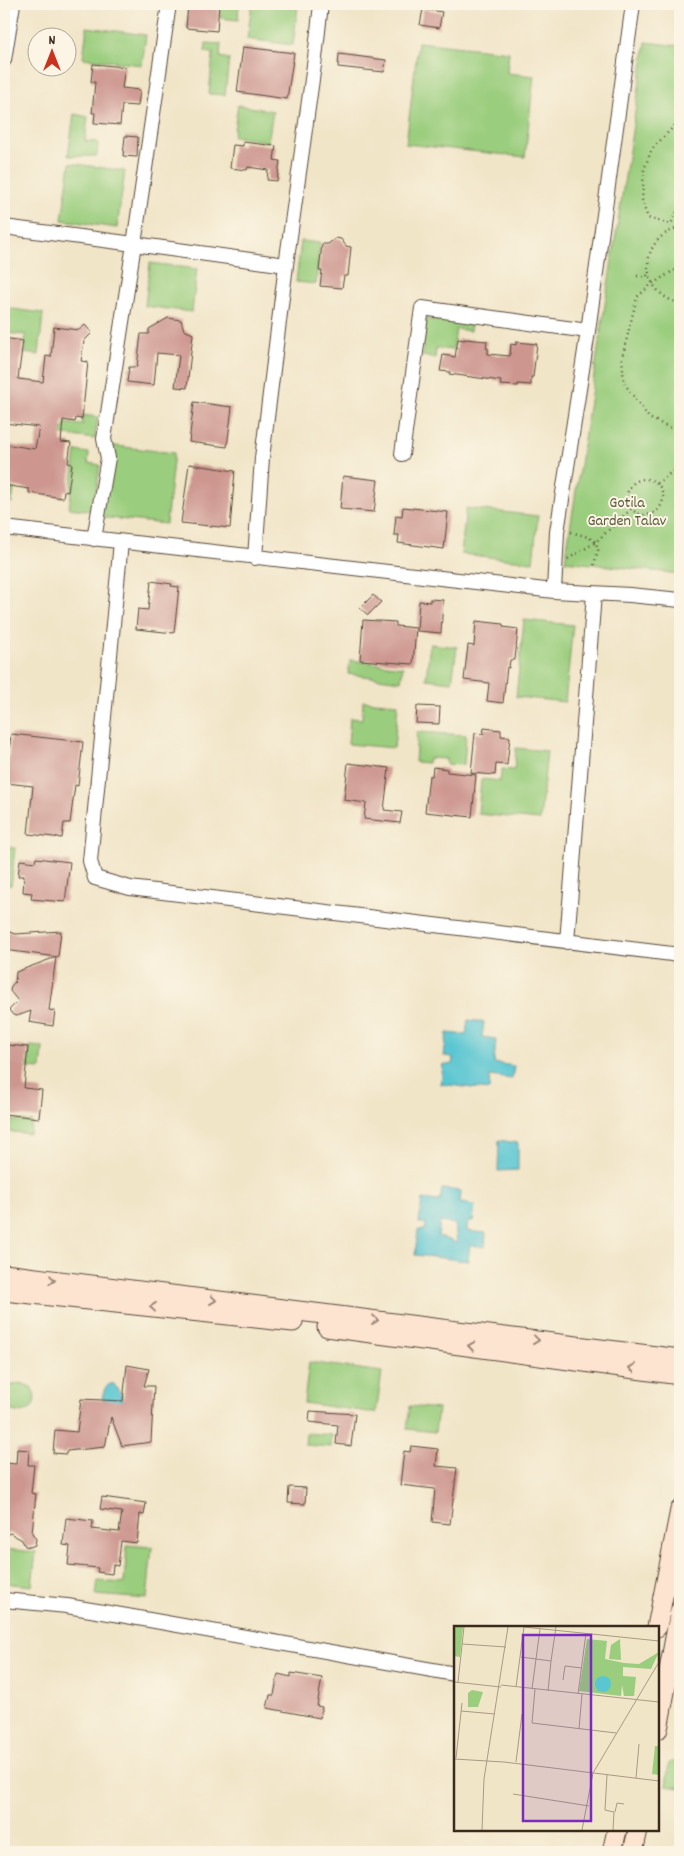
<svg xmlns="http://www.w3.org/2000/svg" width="684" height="1856" font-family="Dekko,sans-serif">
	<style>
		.green { fill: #9acd7d; stroke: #6a7c4e }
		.water { fill: #5ac6d2; stroke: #4a7878; fill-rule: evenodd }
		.building { fill: #cd9790 }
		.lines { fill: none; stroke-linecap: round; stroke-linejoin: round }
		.street-casing { stroke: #564638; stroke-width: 16 }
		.secondary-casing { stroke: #564638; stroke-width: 21 }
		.path { stroke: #564638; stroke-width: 2.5; stroke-dasharray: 1 4; stroke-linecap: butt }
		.street { stroke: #fff; stroke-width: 14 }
		.secondary { stroke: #fde4d1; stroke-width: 19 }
		.oneway { stroke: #9c8778 }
		.labels { text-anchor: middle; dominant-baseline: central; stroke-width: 4; stroke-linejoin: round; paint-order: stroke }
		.park-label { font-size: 16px; fill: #585b3a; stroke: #fcf5e5 }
		.inset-road { fill: none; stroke: #a89a84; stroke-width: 1 }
		.view { fill: #7b2cbf; fill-opacity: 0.15; stroke: #7b2cbf; stroke-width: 2.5 }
		.inset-edge { fill: none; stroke: #3b2a1e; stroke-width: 2.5 }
	</style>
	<rect width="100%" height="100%" fill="#fcf5e5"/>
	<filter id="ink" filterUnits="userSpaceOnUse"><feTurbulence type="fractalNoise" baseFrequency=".02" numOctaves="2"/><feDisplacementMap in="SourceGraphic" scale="10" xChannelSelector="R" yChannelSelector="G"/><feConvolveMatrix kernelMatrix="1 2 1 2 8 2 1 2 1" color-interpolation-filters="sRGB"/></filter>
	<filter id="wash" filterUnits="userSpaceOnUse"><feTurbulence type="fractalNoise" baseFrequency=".0096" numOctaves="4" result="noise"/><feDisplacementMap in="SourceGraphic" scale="20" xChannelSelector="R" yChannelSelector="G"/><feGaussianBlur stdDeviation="1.12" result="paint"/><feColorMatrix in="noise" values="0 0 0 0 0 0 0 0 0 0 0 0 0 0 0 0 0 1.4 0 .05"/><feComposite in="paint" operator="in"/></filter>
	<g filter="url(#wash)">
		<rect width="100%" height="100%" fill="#f1e5c8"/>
		<path class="green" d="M221,4h18l-1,16 -18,-2z
			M252,4h30l16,2 -5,39 -46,-6z
			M87,27l59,8 -4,30 -59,-7z
			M418,42l91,10 -2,21 27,3 -9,81 -119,-13z
			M646,42l34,4v528l-115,-13z
			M206,43l15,1 -1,13 9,2 -4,36 -16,-1 4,-41 -8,-1z
			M238,105l35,6 -5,31 -35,-6z
			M74,114l14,3 -3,24 13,1 -1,14h-29z
			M70,163l55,8 -8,57 -55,-8z
			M301,241l19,2 -4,41 -20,-2z
			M150,263l47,6 -5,43 -47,-6z
			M4,308l39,5 -4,42 -15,-2 2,-18 -22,-2z
			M426,319l45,5 -1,7 -14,-2 -3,21 -17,-2 -1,10 -13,-2z
			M83,415l15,2 -3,22 -38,-5v-6l7,1 1,-6 17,2z
			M107,445l67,8 -8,71 -67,-7z
			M76,451l13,2 -1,10 12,2 -6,46 -25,-3z
			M4,488l10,1 -2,14 -8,-2z
			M466,508l72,8 -5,46 -72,-8z
			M524,620l49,5 -8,77 -49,-5z
			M430,644l27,3 -5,35 -26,-3z
			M350,660l53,7 -2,14 -53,-7z
			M363,701l35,3 -4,44 -46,-4 2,-26 12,1z
			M417,732l49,3 -2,30 -18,-1v-5l-17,-1 -1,5 -13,-1z
			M516,748l31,3 -7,69 -62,-6 3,-35 19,2 2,-12 12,1z
			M4,847l11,1 -4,37h-7z
			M30,1046l13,1 -2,22 -13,-1z
			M4,1119l28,3 -2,12 -26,-3z
			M309,1362l73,10 -6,41 -72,-10z
			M20,1383l11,4c10,14 -1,31 -18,24l-9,4v-31l9,1z
			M410,1406l28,3 -3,23 -28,-3z
			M306,1433l26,2 -1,12 -26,-2z
			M127,1545l25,2 -5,52 -51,-4 2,-14 26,2z
			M4,1549l32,3 -4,34 -28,-3z
			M680,1732v56l-14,-2 3,-24h6l1,-14h4c-5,-5 -4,-11 0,-16z"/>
		<path class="water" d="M468,1020l16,2 -2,15 14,2 -2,24 20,3 -2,13 -22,-3 -1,14 -48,-6 2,-20 9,1 1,-8 -9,-1 3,-23 19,2z
			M499,1140l19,3v27l-20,1z
			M442,1189l19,2 -1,12 15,2 -2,16h-5l-1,10 19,2 -1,14 -15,-2 -2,16 -53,-6 3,-25h7l1,-6 -7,-1 3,-24 18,2zM440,1222l15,2 2,19 -19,-7z
			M110,1384h4l7,11 2,6 -13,2 -8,-5 3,-10z"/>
		<g id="blocks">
			<path class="building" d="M188,4h31l-2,27 -31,-3z
				M423,9l19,3 -3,16 -19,-3z
				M243,47l51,6 -7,46 -50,-7z
				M339,54l47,6 -2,12 -46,-5z
				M93,64l32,3 -3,21 18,2 -2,16 -16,-1 -2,20 -26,-2 1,-10h-3l3,-31h-4z
				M125,136l13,1 -1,20 -14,-1z
				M243,142l33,4 -2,14 6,1 -3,20 -10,-1 1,-10 -20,-3 -1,3 -17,-2 3,-23 10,1z
				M336,238l5,1 5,7 5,1 -3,29h-4l-2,12 -22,-2 2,-15h-3l3,-27h6z
				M168,318l13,2 3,10 9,4 -6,54 -12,-1 4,-32 -22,-2 -3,32 -27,-3 2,-15h8l4,-33h8v-5z
				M85,325l7,8 -8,8 -3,20 7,1 -6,57 -6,-1 -1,4 -12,-2 -2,22 10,1 -3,20 4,1 -4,28 -4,-1 -1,7 -34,-5v-4l-25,-4v-41l31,5 4,-22 -35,-4v-85l19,3 -5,38 25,3 3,-26 5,1 3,-30 25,3z
				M458,339l7,1v-1l22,2 -1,7h2v6l22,2 1,-12 5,1v-3l21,2 -4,33h-2v8l-13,-1v2l-18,-1 1,-4 -52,-7 1,-2 -10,-1 3,-16 12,2z
				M194,402l38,5 -5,40 -38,-5z
				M189,464l46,7 -5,57 -49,-5z
				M343,476l35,4 -4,32 -34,-3z
				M403,507l45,5 -4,37 -46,-6 1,-8h-5l2,-20 6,1z
				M151,581l21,3 -1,2 8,1 -5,46 -38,-4 2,-20 10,1z
				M373,595l8,7 -13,13 -8,-7z
				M430,599l13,1 -2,33 -24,-2 2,-30 11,1z
				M363,620l33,2v4l20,2 -3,36 -53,-4z
				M476,621l27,3v3l15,2 -3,31h-5l-1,8 -2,-1 -4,36 -16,-2 2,-18 -25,-3 4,-35 6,1z
				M417,706l23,1 -1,17 -23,-1z
				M484,728l17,2v6l9,1 -3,28 -11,-1 -1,11 -24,-2 4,-40 8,1z
				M11,734l72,8 -5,44 -3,-1 -5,38h-6l-2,15 -34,-4 5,-48 -27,-3z
				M348,763l41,5 -5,42 18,2 -2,11 -36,-4 2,-16 -22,-3z
				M433,767l14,2v3l29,3 -4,42 -47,-5 4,-36h3z
				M36,858l34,4 -5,40 -34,-3 1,-6 -9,-1 1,-16h-6l2,-16 15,2z
				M4,930l12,4 45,-3 -3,26 -54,-7z
				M56,957l-7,53 6,1 -2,15 -24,-4 2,-11 -14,5 -4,-1 -4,-5 9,-9 -8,-10 1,-5 4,-4 1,-10z
				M7,1045l21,2 -4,41 18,2 -3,28 -35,-4v-65h3z
				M127,1365l22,4 -5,17h10l-3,56 -29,4 -11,-29 -6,30 -38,4 -1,3 -13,-1 2,-23 22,2 4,-33 42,2z
				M310,1411l45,3 -4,32 -15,-2 2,-19 -29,-3z
				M411,1446l27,3 -2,17 21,2 -7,56 -18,-2 3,-33 -35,-4 4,-34 6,1z
				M17,1449l12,1 -1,15h6l-3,28 5,1 -4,39 4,6 -1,6 -5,2 -5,-1 -3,-6 -12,-7 -6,3v-73l12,1z
				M289,1487l17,1 -1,16 -17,-1z
				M102,1497l44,6 -2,12 -4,-1 -3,29 -16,-2 -3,25 -5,-1 -1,9 -15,-2 1,-4 -30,-3 2,-19 -7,-1 3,-27 27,3 -1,8 27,3 3,-20 -22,-3z
				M291,1673l31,5 -5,28 5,1 -2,11 -53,-10 3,-13h4l4,-21 13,3z"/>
		</g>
	</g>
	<g filter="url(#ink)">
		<use href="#blocks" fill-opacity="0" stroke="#564638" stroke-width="1"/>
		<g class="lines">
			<g class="street-casing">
				<path id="street" d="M169,4l-35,240 152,21 29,-207 6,-54
					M4,60l9,-56
					M4,227l130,17 -30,195 4,19 -14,81
					M402,454l20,-146 166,23
					M4,528l550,63 76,4 50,5
					M121,542l-31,319 5,17 35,10 550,67
					M255,558l7,-100 24,-193
					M554,591l3,-59 31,-201 45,-327
					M567,942l27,-348
					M4,1600l63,6 54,9 334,59"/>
			</g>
			<g class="secondary-casing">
				<path id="secondary" d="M4,1274l676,85
					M4,1291l289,31
					M327,1327l353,48
					M657,1627l23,-117
					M658,1729l22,-118
					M612,1852l5,-22
					M633,1852l5,-22"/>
			</g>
			<path class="path" d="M679,208l-8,16 -23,-6 -6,-16 2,-33 8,-20 28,-29
				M680,228c-43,9 -42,66 0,75
				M680,269l-7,2 -21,13 -15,13 -15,61 2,25 25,35 31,14
				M637,276h10l1,-2
				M627 497a18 18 0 1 1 36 0a18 18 0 1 1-36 0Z
				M657,484l23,-19
				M571,532l17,5 8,5 2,8 -4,15
				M568,559l28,-17 35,-33"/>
			<use href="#street" class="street"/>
			<use href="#secondary" class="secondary"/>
		</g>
		<defs><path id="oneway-chevron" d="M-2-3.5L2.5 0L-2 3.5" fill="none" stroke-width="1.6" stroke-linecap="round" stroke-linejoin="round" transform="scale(1.25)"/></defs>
		<g class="oneway">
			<use href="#oneway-chevron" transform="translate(52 1280) rotate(7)"/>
			<use href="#oneway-chevron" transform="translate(213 1300) rotate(7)"/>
			<use href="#oneway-chevron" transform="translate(153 1307) rotate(-174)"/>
			<use href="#oneway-chevron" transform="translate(375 1320) rotate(7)"/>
			<use href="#oneway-chevron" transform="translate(536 1340) rotate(7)"/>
			<use href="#oneway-chevron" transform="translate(471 1346) rotate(-172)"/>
			<use href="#oneway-chevron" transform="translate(632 1368) rotate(-172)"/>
		</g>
	</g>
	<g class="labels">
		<g class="park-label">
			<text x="627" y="503">Gotila<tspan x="627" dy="18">Garden Talav</tspan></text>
		</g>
	</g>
	<g transform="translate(454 1626)">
		<rect width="205" height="205" fill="#f1e5c8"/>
		<path d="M0,1h9l-3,30 -6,-1zM133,13l20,2 -2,18 19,4 15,1 20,-12 -8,17 -28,-2v9l13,1 -2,19h-10l-2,-11 -1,11 -42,-5zM166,13l1,21 -12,-1 2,-14zM18,64l11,2 -5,15h-10v-14zM201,120h4v29l-7,-1z" fill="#9acd7d"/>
		<path d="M141 58a8 8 0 1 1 16 0a8 8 0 1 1-16 0Z" fill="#5ac6d2"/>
		<path class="inset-road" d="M70,1l135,14M86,3l-4,30 15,2 5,-34M8,18l44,3M67,31l15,2 -4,30M109,54l2,-14 17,2M0,56l47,5M4,56l6,-55M47,59l158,17M62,61l8,-60M81,63l-3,34 84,10M94,65l3,-30M124,68l8,-61M7,85l34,3M125,103l3,-35M2,132l6,-55M0,133l50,3 155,19M62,136l6,-48M139,147l66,-111M153,149l-2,35 9,2 -1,18M182,152l3,-34M59,168l76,12M161,186l2,-9 7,1M28,204l2,-51 24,-152M128,204l11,-57"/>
		<path class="view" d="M69,9h68v186h-68z"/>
		<rect width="205" height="205" class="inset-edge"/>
	</g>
	<rect width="684" height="1856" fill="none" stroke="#fcf5e5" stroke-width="20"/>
	<g transform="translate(52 52)"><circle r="24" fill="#fcf5e5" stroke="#afa495"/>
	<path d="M0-4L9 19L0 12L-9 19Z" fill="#c8321e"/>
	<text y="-8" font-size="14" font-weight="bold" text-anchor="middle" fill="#3b2a1e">N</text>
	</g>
</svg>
